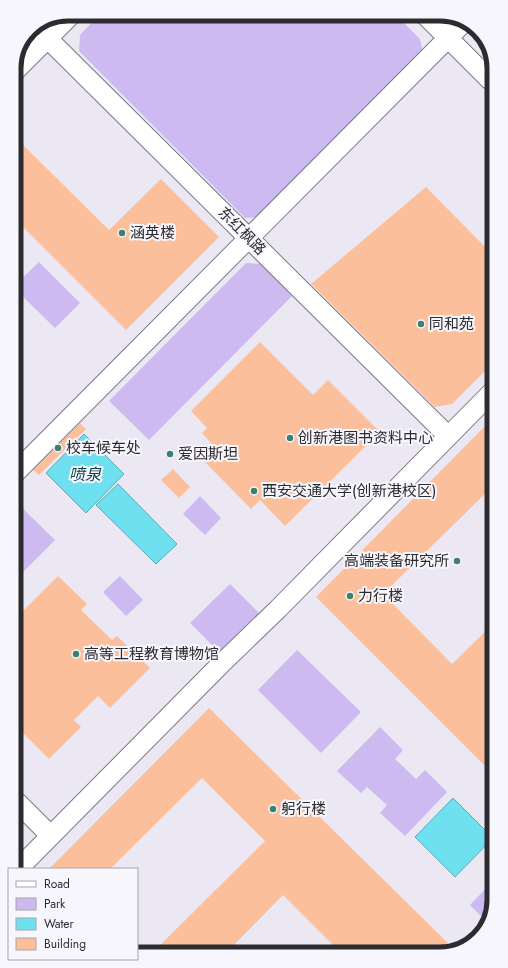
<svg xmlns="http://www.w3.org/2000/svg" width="508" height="968" font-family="Jost,'Noto Sans SC',sans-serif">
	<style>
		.green { fill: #ccbaf1 }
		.water { fill: #6fe0ef; stroke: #5baab5 }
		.building { fill: #fbc09b }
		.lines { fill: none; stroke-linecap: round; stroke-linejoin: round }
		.tertiary-casing { stroke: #7c7984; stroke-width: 21 }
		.tertiary { stroke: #fff; stroke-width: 19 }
		.poi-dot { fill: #3e7f6f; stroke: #f8f6fd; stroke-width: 1.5 }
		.labels { text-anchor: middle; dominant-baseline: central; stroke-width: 4; stroke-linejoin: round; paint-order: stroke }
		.street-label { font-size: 15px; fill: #2c2b2f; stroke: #f8f6fd }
		.poi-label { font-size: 15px; fill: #2c2b2f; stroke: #f8f6fd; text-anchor: start }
		.water-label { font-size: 16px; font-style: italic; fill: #0b4148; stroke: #f8f6fd }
		.rim { fill: none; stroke: #2c2b2f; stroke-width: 5 }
	</style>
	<rect width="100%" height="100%" fill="#ebe8f4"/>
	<path class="green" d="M100,14h295l25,25 3,14 -165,164 -13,1 -166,-167 1,-16z
		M39,262l41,41 -25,25 -40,-39v-4z
		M246,263l15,1 31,32 -143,144 -40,-39z
		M200,496l21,22 -16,17 -22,-21z
		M16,502l39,38 -38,38z
		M120,576l23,24 -17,16 -23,-24z
		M230,584l34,34 -40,39 -34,-34z
		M297,650l64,62 -40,41 -63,-63z
		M380,727l23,23 -8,9 21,20 9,-9 22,22 -42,44 -25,-23 7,-8 -20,-18 -6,6 -24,-22z
		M494,880v21l-7,21 -17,-17z"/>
	<path class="water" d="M84,434l40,40 -38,39 -40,-40z
		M118,484l59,60 -21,20 -60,-59z
		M453,798l40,40 -38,39 -40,-40z"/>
	<path class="building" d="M14,136l95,94 52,-51 58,58 -93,93 -111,-111z
		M426,187l65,66v112l-39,39 -17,3 -124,-123z
		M260,342l53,53 15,-15 52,52 -95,94 -25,-26 -9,9 -53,-54 13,-12 -9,-10 5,-5 -16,-17z
		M492,419v68l-109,107 69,70 41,-40v150l-177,-177z
		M80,423l6,6 -47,46 -6,-5z
		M173,469l17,18 -11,11 -18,-18z
		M58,576l29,28 -6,6 31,30 5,-4 33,32 -40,40 -12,-12 -24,24 7,7 -32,32 -32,-32v-123l6,7z
		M209,708l182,179 64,63 -116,1 -56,-56 -56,57 -75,1 113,-112 -63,-63 -92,91h-61z"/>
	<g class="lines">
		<g class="tertiary-casing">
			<path id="tertiary" d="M424,14l66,66
				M36,27l412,409
				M14,72l58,-58
				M16,472l448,-450
				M18,803l33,33
				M18,869l203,-205 57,-55 214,-217"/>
		</g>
		<use href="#tertiary" class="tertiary"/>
	</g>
	<g class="poi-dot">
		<circle cx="122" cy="233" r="4"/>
		<circle cx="421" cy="324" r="4"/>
		<circle cx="290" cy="438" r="4"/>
		<circle cx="58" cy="448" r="4"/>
		<circle cx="170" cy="454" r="4"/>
		<circle cx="254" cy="491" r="4"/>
		<circle cx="457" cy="561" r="4"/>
		<circle cx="350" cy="596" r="4"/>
		<circle cx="76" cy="654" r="4"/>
		<circle cx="273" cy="809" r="4"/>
	</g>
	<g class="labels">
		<g class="street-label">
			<text transform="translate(242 231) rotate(45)">东红枫路</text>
		</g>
		<g class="poi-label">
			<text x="130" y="233">涵英楼</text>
			<text x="429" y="324">同和苑</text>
			<text x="298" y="438">创新港图书资料中心</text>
			<text x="66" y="448">校车候车处</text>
			<text x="178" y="454">爱因斯坦</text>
			<text x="262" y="491">西安交通大学(创新港校区)</text>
			<text x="449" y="561" text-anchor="end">高端装备研究所</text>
			<text x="358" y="596">力行楼</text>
			<text x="84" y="654">高等工程教育博物馆</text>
			<text x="281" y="809">躬行楼</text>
		</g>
		<g class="water-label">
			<text x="85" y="474">喷泉</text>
		</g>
	</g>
	<path d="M0 0H508V968H0ZM68 21H440A47 47 0 0 1 487 68V900A47 47 0 0 1 440 947H68A47 47 0 0 1 21 900V68A47 47 0 0 1 68 21Z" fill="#f8f6fd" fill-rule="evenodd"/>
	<path class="rim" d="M68 21H440A47 47 0 0 1 487 68V900A47 47 0 0 1 440 947H68A47 47 0 0 1 21 900V68A47 47 0 0 1 68 21Z"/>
	<rect x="8" y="868" width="130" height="92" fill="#f8f6fd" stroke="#a6a5ab"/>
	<rect x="16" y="881" width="20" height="6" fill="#ffffff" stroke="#a6a5ab"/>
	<text x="44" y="888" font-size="12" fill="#2c2b2f">Road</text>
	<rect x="16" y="898" width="20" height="12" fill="#ccbaf1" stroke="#a6a5ab"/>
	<text x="44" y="908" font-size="12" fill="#2c2b2f">Park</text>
	<rect x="16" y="918" width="20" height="12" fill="#6fe0ef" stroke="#a6a5ab"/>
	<text x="44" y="928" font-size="12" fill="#2c2b2f">Water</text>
	<rect x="16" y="938" width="20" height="12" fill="#fbc09b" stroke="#a6a5ab"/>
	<text x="44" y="948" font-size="12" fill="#2c2b2f">Building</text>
</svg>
